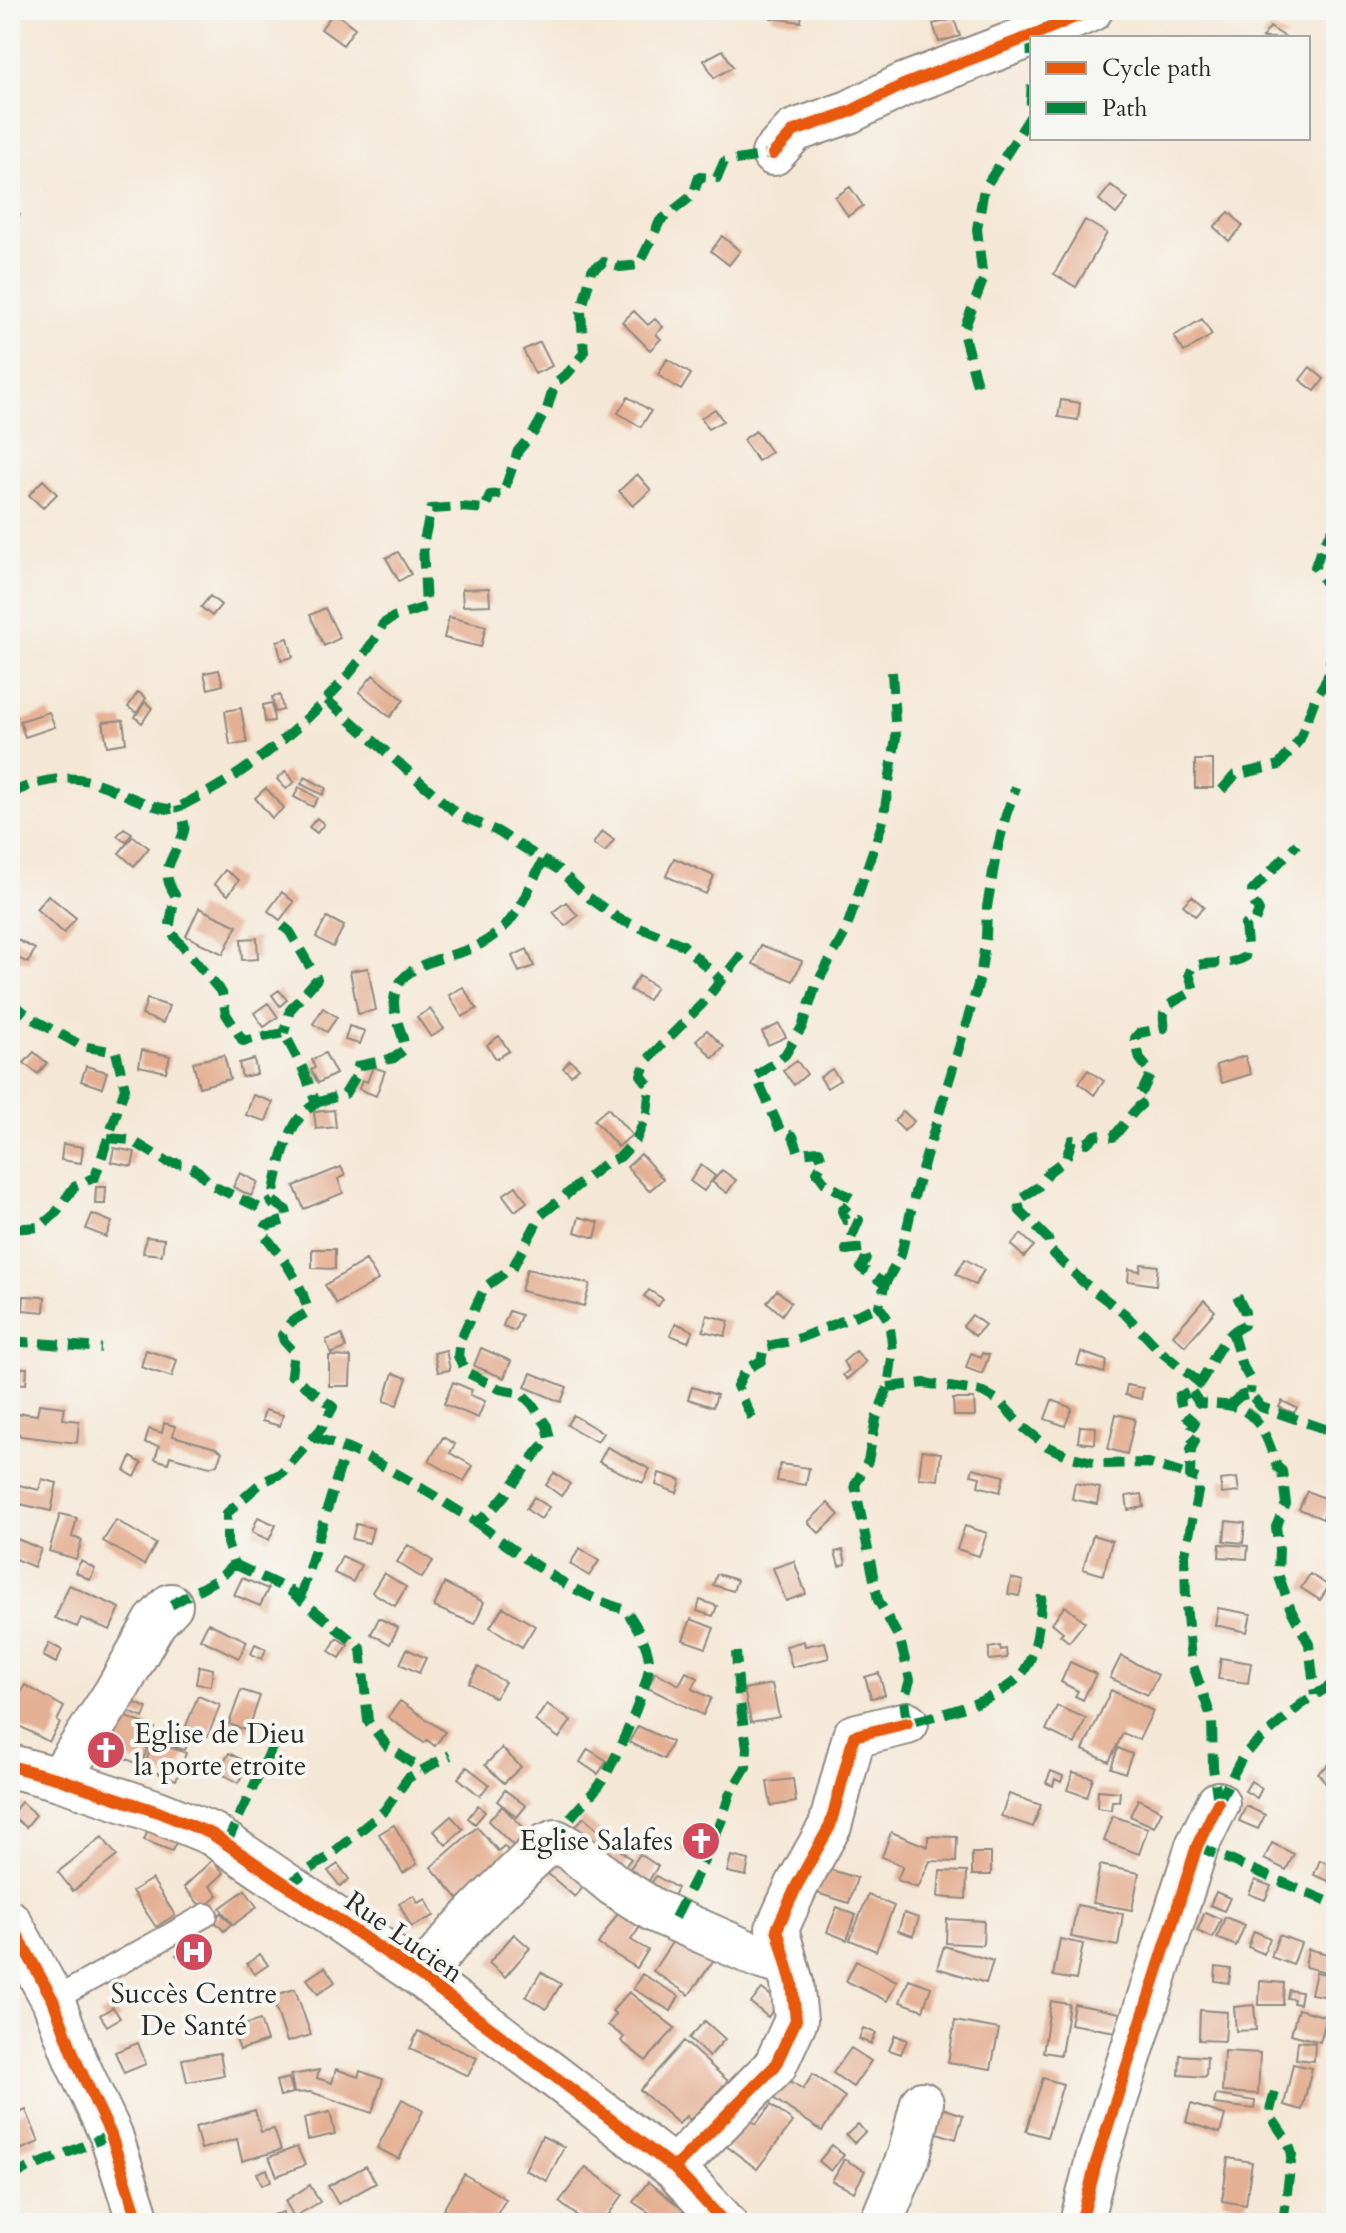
<svg xmlns="http://www.w3.org/2000/svg" width="1346" height="2233" font-family="Cardo,serif">
	<style>
		.building { fill: #e4af92 }
		.lines { fill: none; stroke-linecap: round; stroke-linejoin: round }
		.lane-casing { stroke: #908980; stroke-width: 26 }
		.street-casing { stroke: #908980; stroke-width: 46 }
		.lane { stroke: #fff; stroke-width: 22 }
		.street { stroke: #fff; stroke-width: 42 }
		.quiet { stroke: #00873e; stroke-width: 10; stroke-dasharray: 20 10; stroke-linecap: butt }
		.cycleway-casing { stroke: #f6f6f2; stroke-width: 17 }
		.cycleway { stroke: #e8590c; stroke-width: 12 }
		.labels { text-anchor: middle; dominant-baseline: central; stroke-width: 8; stroke-linejoin: round; paint-order: stroke }
		.poi-label { font-size: 28px; fill: #2b2b2b; stroke: #f6f6f2; text-anchor: start }
		.street-label { font-size: 28px; fill: #2b2b2b; stroke: #f6f6f2 }
	</style>
	<rect width="100%" height="100%" fill="#f6f6f2"/>
	<filter id="ink" filterUnits="userSpaceOnUse"><feTurbulence type="fractalNoise" baseFrequency=".0125" numOctaves="2"/><feDisplacementMap in="SourceGraphic" scale="16" xChannelSelector="R" yChannelSelector="G"/><feConvolveMatrix kernelMatrix="1 2 1 2 8 2 1 2 1" color-interpolation-filters="sRGB"/></filter>
	<filter id="wash" filterUnits="userSpaceOnUse"><feTurbulence type="fractalNoise" baseFrequency=".006" numOctaves="4" result="noise"/><feDisplacementMap in="SourceGraphic" scale="32" xChannelSelector="R" yChannelSelector="G"/><feGaussianBlur stdDeviation="1.8" result="paint"/><feColorMatrix in="noise" values="0 0 0 0 0 0 0 0 0 0 0 0 0 0 0 0 0 1.4 0 .05"/><feComposite in="paint" operator="in"/></filter>
	<g filter="url(#wash)">
		<rect width="100%" height="100%" fill="#f5e7d5"/>
		<g id="blocks">
			<path class="building" d="M772,10h30l-1,12 -30,-4z
				M334,12l21,16 -12,17 -22,-16z
				M954,19l6,17 -21,6 -6,-18z
				M1270,27l17,11h-25z
				M723,50l10,17 -19,11 -10,-18z
				M10,160l10,4 -6,15 -4,-2z
				M1111,185l17,14 -12,15 -17,-14z
				M850,187l13,19 -15,10 -13,-19z
				M1229,212l14,14 -14,15 -15,-14z
				M1085,220l22,13 -31,54 -22,-13z
				M722,236l18,15 -11,14 -18,-14z
				M634,311l14,14 7,-6 8,8 -7,7 5,5 -11,11 -28,-28z
				M1202,319l10,16 -28,17 -10,-16z
				M540,342l12,24 -17,8 -12,-24z
				M667,359l24,15 -10,16 -23,-15z
				M1310,367l14,12 -9,12 -15,-11z
				M628,397l23,14 -10,16 -23,-14z
				M1061,400l19,3 -2,17 -20,-3z
				M715,409l8,12 -15,8 -7,-11z
				M756,431l15,21 -13,9 -15,-21z
				M637,474l14,16 -18,16 -14,-15z
				M43,480l14,14 -14,14 -14,-13z
				M398,552l13,22 -12,7 -13,-23z
				M489,588l1,17 -27,1 -1,-17z
				M210,596l11,9 -9,11 -11,-9z
				M325,608l15,30 -16,8 -14,-31z
				M449,617l37,9 -5,21 -37,-9z
				M288,638l5,19 -12,3 -4,-19z
				M219,670l4,15 -15,4 -4,-16z
				M373,675l31,25 -14,17 -31,-25z
				M138,692l8,6 -9,15 -9,-6z
				M280,695l3,15 -8,2 -3,-15z
				M145,702l7,6 -10,15 -7,-6z
				M272,703l2,18 -9,1 -2,-17z
				M241,708l6,35 -17,2 -5,-34z
				M49,712l6,15 -30,10 -5,-16z
				M123,720l3,23 -19,3 -4,-24z
				M1195,760h18v28h-18z
				M286,771l8,11 -8,7 -9,-10z
				M305,777l21,11 -3,7 -22,-11z
				M299,787l19,11 -5,9 -19,-10z
				M266,788l18,20 -12,10 -17,-20z
				M317,818l7,6 -7,9 -8,-6z
				M124,828l8,5 -6,9 -9,-6z
				M602,831l12,9 -9,12 -12,-8z
				M133,836l16,12 -15,18 -15,-13z
				M674,858l40,18 -8,18 -40,-18z
				M225,870l14,10 -11,15 -14,-11z
				M282,892l12,10 -14,18 -12,-9z
				M48,895l28,23 -12,15 -28,-24z
				M1192,896l12,11 -9,9 -12,-11z
				M566,902l12,14 -13,10 -12,-14z
				M199,908l38,18 -14,28 -37,-18z
				M327,917l17,9 -11,21 -17,-10z
				M10,936l25,13 -7,14 -18,-9z
				M257,938l1,21 -16,1 -1,-21z
				M761,945l41,16 -9,20 -40,-17z
				M527,949l7,17 -15,6 -7,-16z
				M368,968l8,42 -18,4 -8,-43z
				M639,976l17,11 -8,13 -18,-10z
				M463,987l14,22 -15,8 -13,-22z
				M279,990l8,10 -7,6 -8,-11z
				M147,999l22,7 -6,17 -21,-8z
				M268,1003l10,14 -14,10 -10,-14z
				M323,1008l14,9 -10,15 -14,-8z
				M430,1009l14,20 -13,8 -14,-20z
				M779,1024l7,13 -18,8 -6,-13z
				M349,1026l16,5 -5,13 -15,-4z
				M707,1030l17,17 -11,11 -17,-18z
				M499,1036l10,15 -13,8 -9,-14z
				M142,1050l28,6 -4,16 -27,-6z
				M34,1052l13,11 -9,11 -14,-11z
				M325,1053l11,21 -18,9 -7,-13 4,-2 -3,-8z
				M224,1055l6,24 -31,8 -6,-25z
				M1245,1056l6,18 -29,9 -6,-18z
				M254,1059l3,15 -15,3 -3,-14z
				M570,1060l9,8 -8,7 -8,-7z
				M797,1061l10,13 -13,11 -11,-14z
				M86,1066l21,6 -5,16 -21,-7z
				M373,1067l12,4 -9,25 -17,-7 3,-9 5,2z
				M832,1069l8,11 -13,8 -7,-11z
				M1088,1070l16,11 -10,14 -15,-12z
				M253,1095l20,7 -7,19 -20,-6z
				M608,1108l24,27 -14,12 -24,-27z
				M334,1110l2,17 -20,2 -2,-17z
				M903,1111l11,10 -10,10 -10,-10z
				M63,1144l20,3 -2,16 -20,-3z
				M114,1148l21,4 -3,14 -21,-4z
				M641,1154l22,25 -14,12 -22,-24z
				M701,1165l14,11 -11,15 -14,-10z
				M341,1167l4,8 -7,4 5,14 -39,16 -10,-23z
				M722,1170l14,10 -9,13 -15,-11z
				M240,1173l18,9 -7,14 -18,-9z
				M516,1186l11,16 -12,9 -12,-16z
				M96,1187h10l-1,17h-10z
				M92,1214l20,8 -6,15 -20,-8z
				M579,1217l20,5 -4,16 -20,-6z
				M1021,1234l13,12 -10,11 -13,-12z
				M146,1237l18,2 -2,16 -19,-2z
				M312,1249h23v20l-23,-1z
				M965,1259l19,11 -9,15 -19,-11z
				M366,1260l12,20 -41,24 -12,-19z
				M1141,1264l17,2 -2,19 -28,-4 1,-12 11,2z
				M527,1269l63,15 -6,22 -63,-15z
				M649,1290l14,9 -5,7 -14,-10z
				M777,1290l14,12 -9,13 -15,-13z
				M24,1296l21,1 -1,15 -21,-2z
				M1204,1300l11,11 -30,35 -12,-11z
				M509,1311l12,4 -6,16 -12,-5z
				M707,1315l22,6 -4,15 -22,-5z
				M972,1315l13,10 -10,11 -12,-10z
				M676,1323l17,8 -5,11 -18,-7z
				M342,1335l4,13 -15,6 -5,-14z
				M481,1348l30,13 -7,17 -30,-12z
				M146,1350l31,10 -5,17 -31,-10z
				M446,1350l4,20 -12,2 -4,-19z
				M856,1351l10,11 -19,17 -4,-4 6,-5 -6,-8z
				M1081,1352l26,9 -3,12 -27,-8z
				M971,1353l10,4 1,-4 7,2 -7,19 -16,-6z
				M329,1356l22,1 -1,29h-21z
				M10,1368h17l-1,16 -16,-1z
				M393,1373l14,5 -10,27 -13,-4z
				M531,1373l36,14 -6,15 -36,-15z
				M453,1382l19,8 -2,5 15,6 -7,17 -34,-14z
				M1127,1385l16,3 -2,11 -16,-4z
				M692,1387l25,8 -4,12 -25,-8z
				M953,1399h21l1,17h-21z
				M1052,1400l20,8 -7,18 -20,-7z
				M1282,1401l15,7 -3,5 -15,-6z
				M39,1404l26,3 -2,12 16,2 -2,22 -56,-7 -11,-9 2,-9 11,-5 14,2z
				M265,1410l18,5 -3,11 -18,-5z
				M1116,1414l19,5 -8,35 -19,-5z
				M573,1415l30,18 -6,9 -30,-17z
				M164,1423l11,3 -2,10 43,12 6,4 -5,12 -7,3 -40,-11 -2,7 -13,-4 4,-13 -14,-3 4,-14 13,4z
				M1080,1426l16,1 -1,17 -17,-2z
				M443,1437l12,7 -5,9 23,13 -9,15 -35,-20z
				M607,1447l43,22 -7,14 -44,-21z
				M922,1450l19,3 -3,27 -19,-2z
				M131,1457l11,6 -7,14 -10,-6z
				M780,1464l29,4 -3,17 -29,-4z
				M973,1468l31,8 -4,16 -22,-6 2,-9 -9,-2z
				M554,1473l16,11 -9,12 -15,-11z
				M659,1473l22,7 -4,13 -21,-8z
				M1237,1478l2,14 -17,2 -2,-14z
				M42,1479l15,4 -6,28 -40,-9 4,-18 24,6z
				M1075,1483l25,5 -3,16 -25,-5z
				M1307,1491l24,10 -8,18 -24,-10z
				M1142,1494l2,13 -16,3 -2,-14z
				M534,1497l15,10 -8,12 -15,-10z
				M828,1503l11,12 -20,18 -11,-11z
				M60,1514l17,4 -5,19 10,3 -6,19 -27,-8z
				M258,1517l18,8 -7,15 -17,-8z
				M116,1520l40,24 -12,21 -41,-24z
				M1226,1521l19,2 -2,20 -19,-2z
				M356,1524l17,4 -4,15 -17,-4z
				M965,1526l22,7 -8,23 -22,-7z
				M1093,1535l19,6 -9,34 -20,-6z
				M15,1538l26,11 -7,18 -24,-10z
				M1220,1544l28,2 -1,13 -28,-2z
				M408,1545l25,16 -11,17 -25,-16z
				M580,1548l19,13 -10,15 -19,-12z
				M843,1550l3,14 -7,2 -4,-14z
				M342,1556l19,9 -8,17 -19,-9z
				M81,1561l14,8 -5,11 -15,-8z
				M794,1561l12,33 -20,7 -13,-33z
				M384,1573l22,14 -11,19 -23,-14z
				M717,1574l20,6 -4,11 -20,-6z
				M1310,1574l19,12 -9,14 -19,-12z
				M242,1578l26,11 -8,17 -26,-11z
				M1011,1578l12,3 -4,15 -11,-2z
				M444,1583l40,19 -9,22 -41,-17z
				M69,1585l51,23 -10,22 -29,-12 -4,9 -22,-9z
				M700,1600l17,6 -4,10 -16,-5z
				M1065,1606l20,16 -16,20 -9,-7 3,-3 -11,-9z
				M503,1607l32,19 -13,21 -32,-20z
				M1218,1608l33,6 -4,18 -32,-7z
				M379,1618l19,10 -8,16 -19,-10z
				M691,1619l23,9 -8,20 -23,-8z
				M208,1623l39,18 -8,17 -39,-19z
				M337,1638l11,7 -8,13 -11,-7z
				M804,1641l1,5 20,-4 4,16 -37,9 -6,-21z
				M49,1643l13,7 -6,13 -13,-7z
				M255,1644l11,5 -4,10 -11,-5z
				M1000,1646l1,4 5,-1 1,9 -18,2v-12z
				M407,1649l19,9 -7,15 -19,-9z
				M1121,1656l37,19 -10,20 -38,-17z
				M1221,1658l30,5 -3,20 -30,-4z
				M1070,1662l26,12 -13,26 -8,-4 3,-5 -17,-9z
				M199,1666l14,3 -2,17 -15,-2z
				M478,1667l27,15 -10,16 -26,-15z
				M655,1672l24,13 7,-13 12,6 -6,11 19,9 -8,17 -55,-27z
				M879,1673l6,22 -14,3 -6,-21z
				M772,1684l7,33 -28,5 -7,-33z
				M25,1685l39,22 -7,14 3,2 -11,19 -39,-21v-8z
				M241,1690l19,6 -12,35 -19,-7z
				M1111,1690l42,21 -14,29 -16,-7 -14,29 -26,-12z
				M198,1696l22,9 -12,31 -22,-10z
				M131,1701l16,7 -4,10 -16,-7z
				M400,1701l45,31 -10,14 -8,-6 -3,3 -36,-26z
				M547,1704l24,17 -12,17 -24,-17z
				M1057,1706l29,12 -11,26 -29,-14z
				M121,1715l34,13 -14,37 -34,-14z
				M638,1726l34,16 -8,17 -35,-17z
				M178,1736l11,4 -4,10 -10,-3z
				M153,1741l33,12 -10,27 -32,-12z
				M502,1748l19,19 -17,16 -19,-18z
				M1118,1748l14,6 -7,19 -14,-5z
				M588,1749l19,12 -9,13 -18,-12z
				M229,1753l20,11 -11,19 -19,-11z
				M1332,1762l4,5v30l-18,-24z
				M467,1767l22,17 -9,12 -22,-18z
				M1051,1771l12,5 -2,6 -6,-3 -2,7 -7,-3z
				M1073,1772l20,6 -6,19 -20,-7z
				M793,1779l3,23 -25,4 -4,-24z
				M1251,1781l11,7 -5,10 -12,-7z
				M505,1790l21,16 -9,11 -20,-16z
				M1098,1790l22,2 -1,9h-7l-1,9 -14,-2z
				M1009,1794l32,11 -8,22 -32,-11z
				M1138,1799l24,12 -8,16 -24,-11z
				M21,1802l15,13 -10,12 -15,-12z
				M478,1805l7,7 -10,12 -7,-6z
				M502,1806l34,34 -13,15 -35,-34z
				M1246,1806l19,9 -7,14 -19,-8z
				M451,1816l12,13 -17,16 -12,-14z
				M1113,1816l35,12 -9,26 -35,-13z
				M584,1817l22,20 -16,17 -22,-20z
				M394,1825l23,39 -14,9 -24,-39z
				M477,1827l21,24 6,-5 16,18 -53,45 -36,-42z
				M149,1828l29,10 -6,13 -28,-11z
				M891,1832l37,15v-11l29,1 -1,25 -26,-1 -12,27 -21,-8 6,-14 -21,-9z
				M102,1837l15,19 -44,35 -15,-19z
				M686,1841l15,6 -5,11 -15,-7z
				M610,1842l21,17 -14,17 -21,-17z
				M1272,1843l22,11 -8,16 -22,-11z
				M554,1851l34,30 -13,16 -35,-30z
				M972,1853h19v22h-19z
				M640,1854l18,12 -18,29 -20,-12z
				M731,1856l18,4 -3,16 -19,-4z
				M212,1860l12,13 -14,13 8,9 -15,14 -19,-22z
				M1320,1860l16,7v17l-22,-9z
				M338,1864l11,15 -9,7 -12,-15z
				M1100,1865l39,8 -7,37 -39,-7z
				M825,1868l32,10 -8,25 -32,-10z
				M940,1871l27,1 -1,27 -28,-2z
				M656,1876l21,12 -8,15 -22,-13z
				M152,1879l23,36 -19,12 -24,-36z
				M1255,1880l16,6 -6,14 -16,-6z
				M245,1890l12,17 -24,18 -13,-17z
				M1216,1892l14,6 -6,13 -14,-6z
				M414,1895l4,8 8,-4 8,17 -23,11 -12,-24z
				M868,1895l26,11 -18,45 -26,-11z
				M626,1900l22,15 -17,25 17,10 -11,18 -39,-24z
				M1077,1905l46,9 -5,32 -47,-9z
				M837,1907l19,8 -9,25 -20,-8z
				M1205,1912l16,7 -8,19 -16,-7z
				M221,1913l10,11 -7,7 -11,-11z
				M904,1913l15,5 -6,18 -15,-5z
				M1225,1917l20,8 -9,21 -19,-8z
				M947,1919l37,2 -1,24 -37,-2z
				M1254,1931l16,7 -6,16 -16,-7z
				M679,1932l37,25 -27,38 -36,-24z
				M514,1934l16,14 -25,29 -16,-14z
				M191,1935l19,15 -15,19 -19,-14z
				M1279,1935l22,8 -8,22 -22,-8z
				M1060,1939l23,5 -7,36 -23,-4z
				M944,1946l49,15 -7,22 -49,-15z
				M1308,1949l28,7v18l-31,-7z
				M260,1954l8,11 -13,9 -8,-10z
				M856,1961l41,20 -10,20 -41,-20z
				M325,1967l10,15 -17,12 -11,-15z
				M1216,1967l15,2 -2,14 -14,-2z
				M541,1972l20,12 -15,25 -20,-12z
				M1316,1972l20,4v22l-25,-4z
				M642,1974l37,22 -8,15 -38,-22z
				M909,1979l22,8 -8,23 -23,-8z
				M1260,1981l24,2 -1,22h-24z
				M295,1989l16,46 -24,7 -15,-46z
				M762,1989l17,13 -11,15 -17,-14z
				M1289,1990l12,2 -2,12 -6,-1 1,-4 -7,-1z
				M629,1992l46,36 -29,33 -25,-20 3,-4 -16,-12 8,-11 -4,-3z
				M1051,2001l18,3 -8,51 -18,-3z
				M1074,2004l46,9 -4,19 -46,-8z
				M1254,2005l2,25 -20,1 -2,-24z
				M113,2007l7,11 -13,8 -7,-11z
				M1298,2009l29,8 -7,25 -29,-8z
				M1200,2010l27,2 -2,29 -26,-1z
				M260,2020l7,21 -27,9 -8,-21z
				M705,2021l20,18 -16,18 -20,-19z
				M955,2021l44,8 -8,40 -43,-7z
				M863,2028l13,5 -5,11 -12,-5z
				M418,2031l59,27 -9,18 -58,-27z
				M895,2035l12,5 -6,14 -12,-4z
				M684,2041l44,40 -38,39 -4,-4 -7,8 -39,-34z
				M1298,2041l17,2 -1,18 -18,-2z
				M138,2043l8,21 -22,9 -9,-21z
				M851,2048l20,13 -18,26 -20,-14z
				M1224,2051l36,2 -2,41 -36,-2z
				M220,2053l4,22 -37,7 -5,-23z
				M1180,2055l27,2 -1,20 -27,-2z
				M1293,2064l19,4 -10,42 -18,-5z
				M336,2069l22,8 2,-6 23,8 -11,34 -61,-21 -17,1 -3,-18 28,-5 -2,8 15,5z
				M777,2072l26,17 10,-15 32,23 -23,34 -58,-39z
				M289,2078l4,15 -13,3 -4,-15z
				M1043,2078l20,6 -16,53 -21,-6z
				M1216,2095l39,6 -1,8 -40,-5z
				M402,2099l21,12 -24,48 -22,-11z
				M1191,2104l34,11 -5,18 -34,-11z
				M771,2105l22,17 -36,47 -32,-24 21,-28 10,7z
				M939,2107l24,8 -7,24 -25,-8z
				M26,2110l13,32 -29,12v-37z
				M255,2110l6,22 13,-3 7,21 -39,11 -5,-22 -36,10 -6,-22z
				M330,2112l5,22 -27,6 -4,-22z
				M858,2124l7,8 -11,11 -8,-8z
				M542,2136l22,11 -17,34 -22,-11z
				M832,2145l12,10 -13,16 -12,-10z
				M297,2147l8,18 -28,11 -8,-19z
				M1228,2158l24,4 -6,43 -24,-4z
				M844,2159l21,12 -11,21 -22,-11z
				M366,2166l10,17 -38,21 -10,-18z
				M586,2167l37,28 -21,28h-15l-28,-21z
				M267,2169l4,12 -9,4 -5,-12z
				M464,2174l42,25 -14,24h-10l-15,-9 -4,7 -20,-11z
				M648,2182l46,36 -4,5h-51l9,-11 -15,-10z
				M310,2185l10,17 -26,15 -9,-16z
				M283,2212l3,11h-38v-1z"/>
		</g>
	</g>
	<g filter="url(#ink)">
		<use href="#blocks" fill-opacity="0" stroke="#908980" stroke-width="2"/>
		<g class="lines">
			<g class="lane-casing">
				<path id="lane" d="M53,2000l153,-85"/>
			</g>
			<g class="street-casing">
				<path id="street" d="M773,154l21,-23 55,-19 54,-27 128,-49 60,-26
					M10,1766l49,13 99,33 54,22 210,143 127,95 125,96 51,55
					M59,1779l56,-86 40,-71 16,-17
					M10,1922l43,78 23,61 35,74 28,88
					M422,1977c35,-49 81,-91 124,-132l10,-4 16,9 42,35 41,26 107,47 25,7
					M674,2168l101,-102 21,-46 -4,-37 -15,-54 20,-44 33,-59 24,-90 53,-13
					M881,2223l28,-68 13,-52
					M1081,2223l15,-60 101,-317 21,-43"/>
			</g>
			<use href="#lane" class="lane"/>
			<use href="#street" class="street"/>
			<path class="quiet" d="M1031,36l1,29
				M10,227l6,-15
				M977,385l-14,-53 20,-52 -6,-51 7,-40 46,-72 2,-37
				M10,475l6,5
				M1336,525l-14,22 -7,20 21,32
				M892,672l4,65 -13,84 -38,112 -29,52 -14,42 -17,28 -29,21 25,56 12,4 6,17 20,-2 4,11 -6,10 8,11 28,16 -11,12 4,9h13l-13,30 17,-2 3,10 -5,10 24,16 -6,22 10,15 4,30 -5,36 -12,32 -8,42 -13,24 23,115 22,40 10,40 -6,20 3,23c35,-9 94,-21 117,-52 16,-23 15,-58 19,-84
				M327,700l130,114 40,17 62,39 25,24 35,25 64,26 39,36
				M1222,790l13,-15 44,-10 21,-26 15,-40 12,-20 9,-48
				M10,794c24,-13 57,-20 83,-12 26,8 48,23 75,27 9,1 20,-7 28,-11 64,-30 155,-111 187,-174l11,-7 32,-10 -3,-62 8,-36 30,-2 24,2 5,-14 13,-1 15,-43 16,-19 13,-23 8,-26 14,-11 15,-19 -3,-41 11,-42 12,-8 16,5 19,-2 21,-44 33,-26 6,-18 18,1 7,-16 49,-8
				M283,926l7,6 27,47 -27,31 -6,23
				M10,1001l21,17 51,28 34,6 9,36 -30,89 -21,10 -19,27 -15,13 -30,2
				M316,1103l29,-9 11,-18 2,-10 36,-8 11,-9c-2,-17 -11,-30 -11,-47 1,-40 54,-43 81,-55 9,-4 19,-11 26,-17 19,-16 30,-48 42,-69
				M108,1138l23,2 36,22 17,2 14,7 15,15 49,23 11,-8
				M885,1284l16,-29 14,-62 65,-215 6,-41 1,-30 9,-52 10,-40 10,-28
				M1232,1331l9,32 10,18 -1,12
				M10,1341l91,7
				M1201,1384l-41,-33 -34,-36 -43,-33 -33,-32 -2,-11 -28,-28 -2,-11 20,-13 12,-16 16,-12 6,-19 15,3 9,-8 17,2c11,-11 16,-22 28,-32l-5,-7 7,-8 8,-17 -11,-14 -5,-21 4,-5 25,-5c1,-5 -1,-9 0,-14 1,-11 21,-17 30,-24l-5,-16 3,-7c17,-7 35,0 53,-10l2,-13 -2,-19 10,-4 4,-10 -7,-12v-8l45,-47
				M888,1387l36,-4 59,9 16,9 25,27 23,18 21,10 33,8 47,-1 42,13
				M1192,1392l7,11c11,1 23,1 33,3 29,7 37,37 45,61l5,4 4,33 -10,23 3,22 -1,25 13,36 18,34 6,51
				M1230,1405l10,-9 10,-3 11,14 70,24
				M752,1418l-15,-32 8,-16 16,-9 3,-14 31,-7 84,-34
				M314,1437l32,11
				M476,1522c46,35 95,72 150,88 10,15 25,39 23,57 -1,20 -38,105 -51,120 -16,18 -32,32 -42,54
				M234,1564l55,26 72,58 7,73 19,25 35,24
				M300,1598l46,-150c46,20 88,48 130,74 27,-14 48,-60 74,-83l-3,-13 -15,-22 -11,-11 -21,-4 -34,-17 -8,-16 2,-16 25,-53 28,-20 28,-52 63,-51 16,-7 16,-17 11,-27 3,-26 -9,-12 6,-15 56,-57 39,-49
				M171,1605l50,-28 13,-13 -7,-21v-30l34,-30 21,-10 39,-44 12,-22 -42,-32 3,-23 -10,-11 -2,-6 9,-13 17,-10c-6,-30 -26,-55 -45,-79l3,-7 22,-7 -2,-9 -13,-9c2,-23 13,-68 28,-85 4,-5 10,-9 15,-13l-13,-34 -19,-36 -41,8 -17,-27 -4,-21 -53,-63 6,-35c-18,-28 1,-37 9,-64 2,-7 -3,-17 -5,-25
				M1218,1803l-5,-36 -1,-48 -21,-59 -5,-56 -1,-50 13,-62v-13l-8,-3 1,-27 4,-8 -7,-6 7,-12 -12,-10 -4,-17c33,-6 28,-53 65,-71l1,-13 -9,-18
				M1218,1803l26,-49 60,-52 32,-20
				M226,1844l53,-111
				M1197,1846l139,59
				M286,1886l42,-29 56,-46 24,-33 42,-23
				M675,1918l29,-57 17,-39 9,-29 16,-26 1,-20 -8,-51 -3,-44
				M1275,2092l-6,22 19,28 4,12 -9,69
				M10,2176l101,-41"/>
			<g class="cycleway-casing">
				<path id="cycleway" d="M773,154l21,-23 55,-19 54,-27 128,-49 60,-26
					M10,1766l49,13 99,33 54,22 210,143 127,95 125,96 51,55
					M10,1922l43,78 23,61 35,74 28,88
					M674,2168l101,-102 21,-46 -4,-37 -15,-54 20,-44 33,-59 24,-90 53,-13
					M1081,2223l15,-60 101,-317 21,-43"/>
			</g>
			<use href="#cycleway" class="cycleway"/>
		</g>
	</g>
	<defs>
		<g id="church-disc" transform="scale(2)"><circle r="9.5" fill="#d1495b" stroke="#f6f6f2"/><path d="M-1.2-6h2.4v3.5h3.3v2.4h-3.3V6h-2.4V-.1h-3.3v-2.4h3.3Z" fill="#fff"/></g>
		<g id="hospital-disc" transform="scale(2)"><circle r="9.5" fill="#d1495b" stroke="#f6f6f2"/><path d="M-5-5h3v3.5h4V-5h3V5h-3V1.5h-4V5h-3Z" fill="#fff"/></g>
	</defs>
	<g fill-rule="evenodd">
		<use href="#church-disc" x="106" y="1750"/>
		<use href="#church-disc" x="701" y="1841"/>
		<use href="#hospital-disc" x="194" y="1952"/>
	</g>
	<g class="labels">
		<g class="poi-label">
			<text x="134" y="1734">Eglise de Dieu<tspan x="134" dy="32">la porte etroite</tspan></text>
			<text x="673" y="1841" text-anchor="end">Eglise Salafes</text>
			<text x="194" y="1994" text-anchor="middle">Succès Centre<tspan x="194" dy="32">De Santé</tspan></text>
		</g>
		<g class="street-label">
			<text transform="translate(404 1937) rotate(35)">Rue Lucien</text>
		</g>
	</g>
	<rect width="1346" height="2233" fill="none" stroke="#f6f6f2" stroke-width="40"/>
	<rect x="1030" y="36" width="280" height="104" fill="#f6f6f2" stroke="#a5a5a2" stroke-width="2"/>
	<rect x="1046" y="62" width="40" height="12" fill="#e8590c" stroke="#a5a5a2" stroke-width="2"/>
	<text x="1102" y="76" font-size="24" fill="#2b2b2b">Cycle path</text>
	<rect x="1046" y="102" width="40" height="12" fill="#00873e" stroke="#a5a5a2" stroke-width="2"/>
	<text x="1102" y="116" font-size="24" fill="#2b2b2b">Path</text>
</svg>
